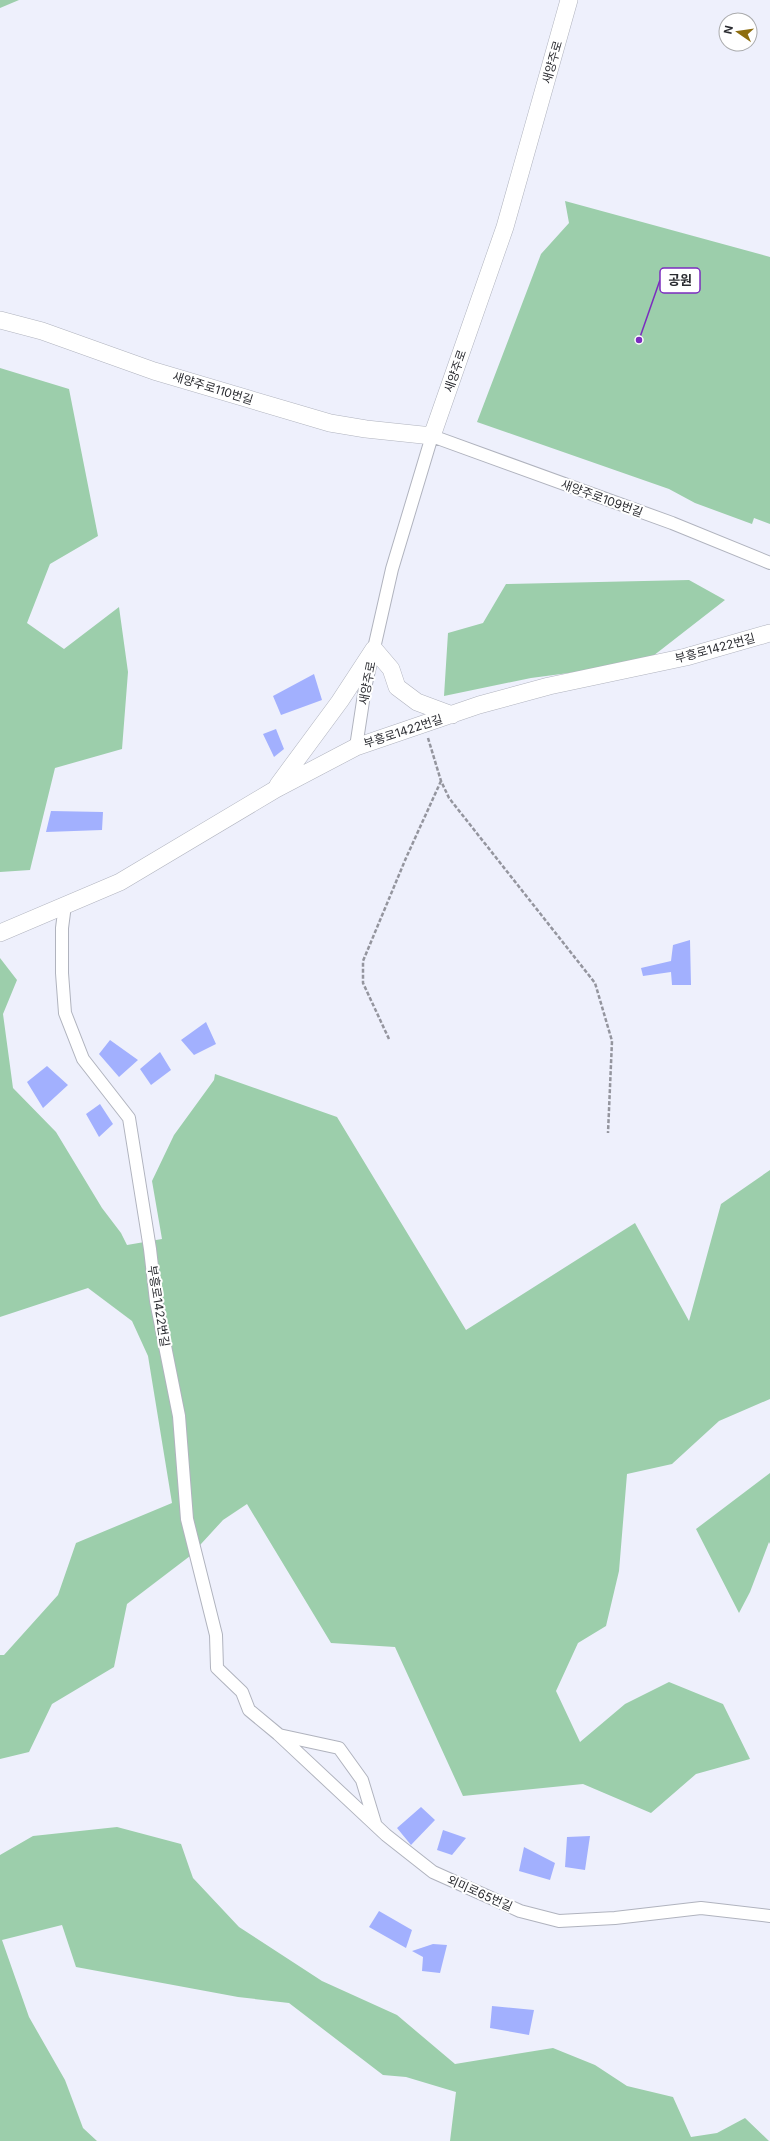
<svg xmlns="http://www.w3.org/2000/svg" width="770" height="2141" font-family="Inter,'Noto Sans KR',sans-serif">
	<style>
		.green { fill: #9cceab }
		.building { fill: #a2b0fe }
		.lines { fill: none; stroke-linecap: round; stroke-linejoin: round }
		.street-casing { stroke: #b0b3be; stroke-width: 14 }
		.secondary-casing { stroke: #b0b3be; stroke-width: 18 }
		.path { stroke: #94959e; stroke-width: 2.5; stroke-dasharray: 4 2; stroke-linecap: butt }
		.street { stroke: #fff; stroke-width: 12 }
		.secondary { stroke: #fff; stroke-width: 17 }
		.labels { text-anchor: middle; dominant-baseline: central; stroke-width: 4; stroke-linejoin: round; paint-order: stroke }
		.street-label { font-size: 12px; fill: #2b2c31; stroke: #fff }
		.leader { fill: none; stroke: #7b2cbf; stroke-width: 1.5 }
		.callout-dot { fill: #7b2cbf; stroke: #fff; stroke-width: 1.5 }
		.callout { fill: #fff; stroke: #7b2cbf; stroke-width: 1.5 }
		.callout-label { font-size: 13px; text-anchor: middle; font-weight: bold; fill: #2b2c31 }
	</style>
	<rect width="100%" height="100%" fill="#eef0fc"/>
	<path class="green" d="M0,0h19l-19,8z
		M565,201l205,56v267l-16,-6 -2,6 -57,-21 -26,-14 -192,-67 64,-168 28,-31z
		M0,368l69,21 29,147 -48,28 -23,59 37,26 55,-42 9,65 -6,77 -67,19 -25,102 -30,2z
		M689,580l36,20 -81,63 -113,15 -87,18 4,-63 35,-10 23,-39z
		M0,958l17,22 -14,34 10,74 43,44 46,76 19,25 6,12 35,-6 -10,-58 22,-46 40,-55 1,-6 122,43 129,213 169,-107 54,98 32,-117 49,-34v229l-51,22 -47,43 -45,10 -8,97 -13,55 -28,17 -22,48 24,51 45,-38 44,-22 54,22 27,55 -54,15 -45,39 -68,-29 -120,12 -68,-149 -64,-4 -84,-139 -24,16 -33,36 -63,48 -13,63 -62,37 -23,48 -29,7v-104h4l54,-60 18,-52 96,-40 -24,-147 -16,-35 -44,-33 -88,29z
		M770,1473v71l-1,-2 -19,50 -11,21 -43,-84z
		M117,1827l64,17 12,34 46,49 83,54 75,34 58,49 98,-16 42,17 32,21 46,11 18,40 26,-4 28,-15 24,23h-319l6,-49 -50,-15 -23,-2 -94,-72 -51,-6 -162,-30 -14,-42 -60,15 27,77 36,63 18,48 14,13h-97v-286l33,-19z"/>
	<path class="building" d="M314,674l8,26 -41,15 -8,-19z
		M276,729l8,20 -10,8 -11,-23z
		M51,811l52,1 -1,18 -56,2z
		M690,940l1,45h-19l-1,-13 -28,4 -2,-8 30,-7 2,-16z
		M206,1022l10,22 -22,11 -13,-15z
		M110,1040l28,20 -19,17 -20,-23z
		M160,1052l11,18 -20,15 -11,-16z
		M47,1066l21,19 -25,23 -16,-26z
		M100,1104l13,20 -14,13 -13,-23z
		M421,1807l14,13 -24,25 -14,-17z
		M443,1830l23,8 -14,17 -15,-5z
		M590,1836l-5,34 -20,-3 2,-30z
		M524,1847l31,16 -5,17 -31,-9z
		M379,1911l33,19 -6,18 -37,-21z
		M433,1944l14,1 -7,28 -18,-2 1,-14 -11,-6z
		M492,2006l42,4 -5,25 -39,-7z"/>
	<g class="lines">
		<g class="street-casing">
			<path id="street" d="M356,747l9,-59 27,-119 40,-133 240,87 98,40
				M65,905l-3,23v45l3,40 18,46 46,59 21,131 6,52 23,115 8,103 29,116 1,33 25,24 7,18 29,24 108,101 47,37 87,39 39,10 56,-3 86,-10 69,8
				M279,1735l60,13 23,32 13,43"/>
		</g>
		<g class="secondary-casing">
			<path id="secondary" d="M0,320l42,11 112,40 176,52 36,6 66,7 73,-209 64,-227
				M278,785l62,-84 34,-52 17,20 6,18 20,15 35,13
				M0,933l120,-51 156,-93 80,-42 123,-42 70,-19 137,-29 84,-24"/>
		</g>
		<path class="path" d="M428,738l13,43 8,17 146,185 17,58 -4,92
			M389,1039l-26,-56v-22l43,-103 35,-77"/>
		<use href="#street" class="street"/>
		<use href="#secondary" class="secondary"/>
	</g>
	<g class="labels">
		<g class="street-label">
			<text transform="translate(552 62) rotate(-74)">새양주로</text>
			<text transform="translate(455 371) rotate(-71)">새양주로</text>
			<text transform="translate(213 388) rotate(17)">새양주로110번길</text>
			<text transform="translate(602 498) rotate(20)">새양주로109번길</text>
			<text transform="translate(715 648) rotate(-15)">부흥로1422번길</text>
			<text transform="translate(367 683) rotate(-79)">새양주로</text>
			<text transform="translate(403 731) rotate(-18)">부흥로1422번길</text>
			<text transform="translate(159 1306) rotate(81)">부흥로1422번길</text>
			<text transform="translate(480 1893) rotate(24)">외미로65번길</text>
		</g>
	</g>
	<path class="leader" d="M639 340L660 280"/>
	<circle class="callout-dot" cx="639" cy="340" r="4"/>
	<rect class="callout" x="660" y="268" width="40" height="25" rx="4"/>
	<g class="callout-label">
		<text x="680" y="285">공원</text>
	</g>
	<g transform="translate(738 32) rotate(283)"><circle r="19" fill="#ffffff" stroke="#aaabad"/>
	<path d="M0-3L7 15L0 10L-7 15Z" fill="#8d6d0f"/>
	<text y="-6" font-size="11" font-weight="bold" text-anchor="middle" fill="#2b2c31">N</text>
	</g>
</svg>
